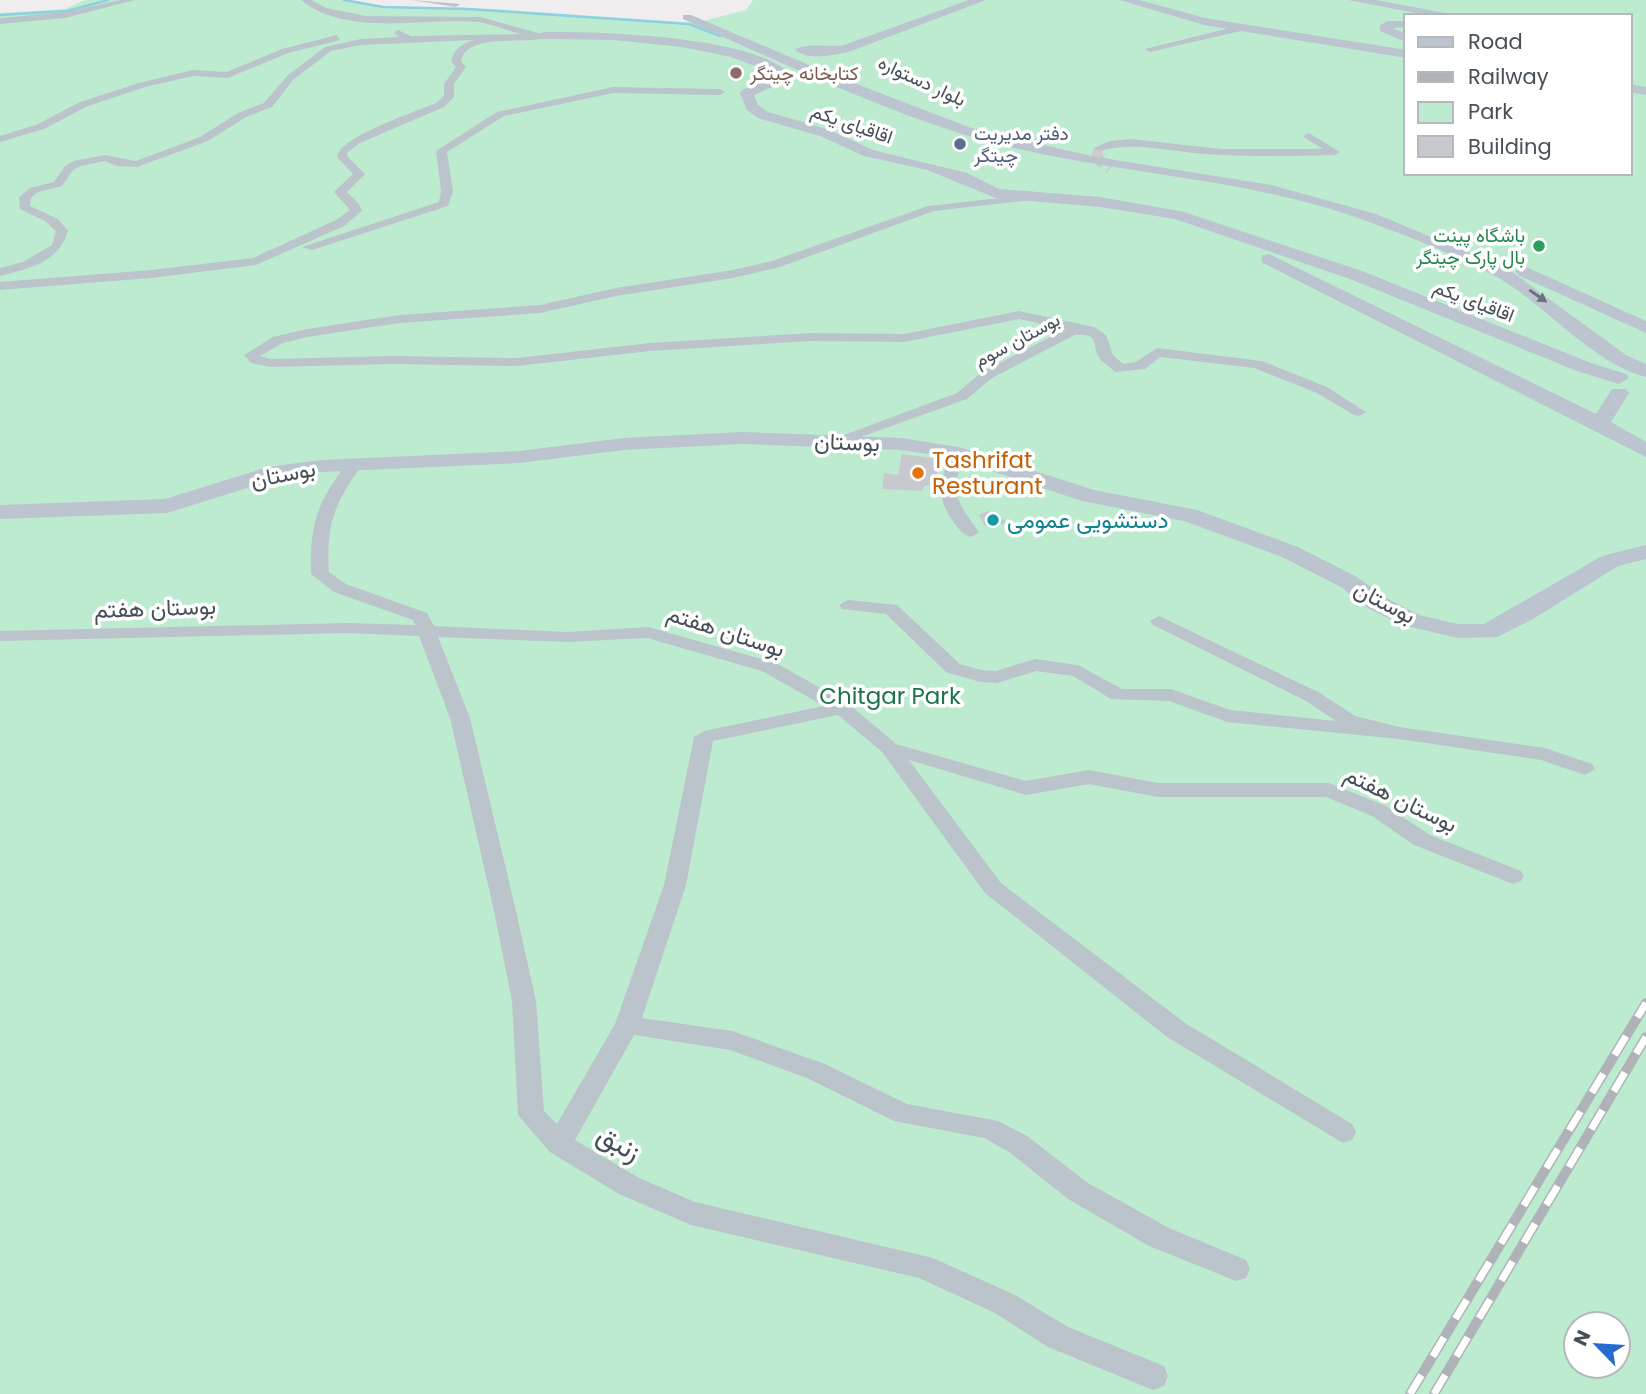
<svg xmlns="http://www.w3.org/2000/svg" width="1646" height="1394" font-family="Poppins,Vazirmatn,sans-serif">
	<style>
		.green { fill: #bdebd0; fill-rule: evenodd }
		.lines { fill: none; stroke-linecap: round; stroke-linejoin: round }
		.stream { stroke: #8dd0e5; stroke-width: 2.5 }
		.building { fill: #c7c9cf }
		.street-tunnel-far1 { stroke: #cdcdcf; stroke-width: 10; stroke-dasharray: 10 4.5; stroke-linecap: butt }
		.street-tunnel { stroke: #cdcdcf; stroke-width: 12; stroke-dasharray: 12 6; stroke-linecap: butt }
		.street { fill: #bcc4cb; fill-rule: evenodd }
		.secondary { fill: #bbc4cf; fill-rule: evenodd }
		.rail-casing { stroke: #afb2b7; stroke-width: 10 }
		.rail { stroke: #fff; stroke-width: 7; stroke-dasharray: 22; stroke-linecap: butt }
		.oneway { fill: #69727c }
		.education-dot { fill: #8d6e63; stroke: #fff; stroke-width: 2.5 }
		.service-dot { fill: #5c6f8a; stroke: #fff; stroke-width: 2.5 }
		.leisure-dot { fill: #2e9e5b; stroke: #fff; stroke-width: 2.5 }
		.food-dot { fill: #e8710a; stroke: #fff; stroke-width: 2.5 }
		.culture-dot { fill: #0f9aa8; stroke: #fff; stroke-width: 2.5 }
		.labels { text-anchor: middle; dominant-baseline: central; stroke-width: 7; stroke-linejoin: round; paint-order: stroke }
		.far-education-label { font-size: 19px; fill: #785e54; stroke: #fff; text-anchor: start }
		.far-street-label { font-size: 19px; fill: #464f58; stroke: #fff }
		.far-service-label { font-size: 19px; fill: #4e5e75; stroke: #fff; text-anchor: start }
		.far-leisure-label { font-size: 19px; fill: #27864d; stroke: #fff; text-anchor: end }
		.street-label { font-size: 23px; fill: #464f58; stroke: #fff }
		.food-label { font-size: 23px; fill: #c56008; stroke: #fff; text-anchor: start }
		.culture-label { font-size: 23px; fill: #0d838f; stroke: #fff; text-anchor: start }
		.park-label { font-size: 23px; fill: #1d744b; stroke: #fff }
		.near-street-label { font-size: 28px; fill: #464f58; stroke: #fff }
	</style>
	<rect width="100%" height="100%" fill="#efeded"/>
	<path class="green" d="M85,0h262l46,8 100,1 202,14 51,-13 7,-10h893v1394h-1646v-1381l65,-4zM1406,16h224v157h-224zM1576,1324h42v42h-42z"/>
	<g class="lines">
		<path class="stream" d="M344,0l39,7 85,2 221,15 31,12
			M0,15l67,-4 41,-11"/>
	</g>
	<path class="building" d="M902,454l38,5 -5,26 -11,1 -1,5 -41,-2 2,-16 14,2z
		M988,511l21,12 -24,3 -6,-11z"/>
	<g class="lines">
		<path class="street-tunnel-far1" d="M1097,156l2,-8"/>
		<path class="street-tunnel" d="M1098,155l-1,3 13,11"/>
		<path class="street" d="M120,0h15l-70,18 -65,6v-6l65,-6z
			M301,0h10l15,8 40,8 114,1 69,19c-20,11 -81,-6 -88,25l5,6 -12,17v13l-10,10 -84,36 -12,9 -1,4 18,18 -18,18 12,12 3,7 -18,15 -88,39 -105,13 -151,12v-8l151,-12 102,-12 83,-38 14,-10 -16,-18 19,-18 -16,-17c3,-21 79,-45 99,-54l8,-7v-12l12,-17 -5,-6c3,-12 11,-17 23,-21l-113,5 -30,6 -38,29 -21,27 -26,10 -38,24 -71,26 -20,-1 -13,-5 -23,5 -8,4 -11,16 -24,6 -7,6 -1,8 28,13 10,12c-10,32 -38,37 -68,45v-8l23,-6 29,-17 4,-14 -11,-10 -25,-12 -1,-12 11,-9 24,-6 11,-16 9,-5 31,-6 31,6 64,-24 38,-24 26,-10 23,-27 38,-29 36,-8 38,-2 -5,-4 4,-3 13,6 109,-2c-14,-4 -28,-10 -42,-12 -55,-5 -130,16 -177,-22z
			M411,0l49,4 -4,3z
			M1246,24l3,5 -99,23 -5,-3z
			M337,35l3,5 -52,13 -60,25 -35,-2 -48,11 -57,19 -44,23 -44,13v-6l36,-11 44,-23 59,-19 54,-13 34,2 55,-23z
			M613,87l107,2 5,3 -5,3 -107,-2 -109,23 -57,36 6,39 -5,15 -136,44 -10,-3 137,-45 2,-11 -5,-40 61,-39z
			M1309,133l31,19 -5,3c-43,1 -86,2 -129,-1 -37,-2 -71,-13 -107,-3l-5,-3 16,-7 21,-2 91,10h101l-18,-11 -1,-2z
			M1028,195l6,3 -2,2 -98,11 -154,56 -47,11 -117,18 -76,17 -140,10 -93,14 -24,6 -23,13 11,3 122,-3 124,2 133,-15 161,-10 93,1 115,-23 75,16 12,8 7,20 10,9 13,-2 21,-14 105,13 65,26 39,25 -7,4 -5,-1 -37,-22 -63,-25 -94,-11 -15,12 -30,3c-4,-4 -10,-8 -14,-12 -11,-15 1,-27 -26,-25l-83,43 -25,21 -126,45h-10l-3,-3 129,-48 25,-21 84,-43 -47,-10 -115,23 -93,-1 -161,10 -133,15 -124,-2 -122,3 -20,-4 -7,-8 29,-18 34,-8 93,-14 140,-10 76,-17 117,-18 39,-9 156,-55z
			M961,448l8,5c-23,35 -12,49 10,79l-8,5c-8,-2 -12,-8 -17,-14 -19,-26 -16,-48 2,-73z
			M353,461l8,5c-27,39 -35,58 -32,106l17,12 81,29 7,13 134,6 80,-5 128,36 73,41 47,40 130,37 63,-11 69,13h171l57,23 44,29 91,36 3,5 -3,5 -8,3 -99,-39 -42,-29 -46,-19h-168l-69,-13 -63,11 -117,-35 92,123 184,140 167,101 4,8 -4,8 -9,3 -176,-106 -182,-144 -103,-141 -44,-37 -125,26 -27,144 -44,133 90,13 93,33 82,40 91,17 29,15 61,47 81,45 77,32 4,9 -4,9 -10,3 -87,-35 -81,-47 -59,-47 -25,-14 -90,-17 -87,-43 -77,-28 -96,-15 -59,105 64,38 56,24 238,56 82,37 53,32 96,39 4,10 -4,10 -11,4 -105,-43 -53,-34 -76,-35 -228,-53 -72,-31 -69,-42 -32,-37 -6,-114 -18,-90 -44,-193 -31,-82 -72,-3 -347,8v-10l347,-8 68,2 -2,-5 -79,-28 -23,-18c-1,-37 2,-63 24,-94 5,-7 9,-16 18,-19zM438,637l130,5 79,-4 115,33 62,35 -120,25 -10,6 -30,148 -49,139 -58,100 -13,-13 -8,-110 -20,-90 -46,-193z
			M848,600l49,5 63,59 21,6 15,1 39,-12 43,6 44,24h49l59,21 106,11 -30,-20 -153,-76 -3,-4 9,-5 161,77 35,23 44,11 146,21 47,16 3,5 -10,6 -44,-15 -142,-21 -172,-17 -58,-21 -58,-2 -38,-23 -37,-5 -39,12 -17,-1 -34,-10 -60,-58 -44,-5 -3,-4z"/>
		<path class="secondary" d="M969,0h17l-135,51c-16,4 -42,10 -56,-1 11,-8 34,-2 49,-5z
			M1120,0h19l66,18 201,32v8l-202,-33z
			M1348,0h28l85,16h-29z
			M683,15h8l137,58 143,55 120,28 180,29 105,29 132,55 118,86 20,9v13c-54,-14 -100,-72 -149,-100 -35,-20 -92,-42 -131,-56 -129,-48 -272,-46 -404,-87 -95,-30 -188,-75 -279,-115z
			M1388,21h18v6l-13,1 13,6v8l-26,-11v-6z
			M545,32c54,-1 204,4 243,40l-13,14 -21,9 4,10 10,7 62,18 43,20 94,23 32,16 101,8 84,15 178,59 229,92 35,11 3,4 -10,6 -42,-13 -227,-92 -175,-60 -75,-12 -104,-9 -69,-28 -63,-14 -44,-20 -62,-18 -11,-8 -7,-17 2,-3 23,-10 8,-7 -42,-16 -49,-10 -68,-7 -73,-1v-6z
			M1630,84l16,3v8l-16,-3z
			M1269,254l327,160 16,-25h14l3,4 -18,29 35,20v15l-383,-194 -2,-4 2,-4z
			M1524,266l122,55v12l-128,-58 -3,-4z
			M742,432l160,6 61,10 131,42 103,20 101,37 59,30 29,21 33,17 39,9h26l118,-68 44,-11v14l-28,7 -85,53 -36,18 -39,1 -56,-13 -34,-17 -27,-21 -59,-30 -98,-36 -102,-20 -129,-43 -51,-8 -160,-6 -118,6 -105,13 -198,9 -42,6 -112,35 -167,6v-14l165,-6 103,-32 53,-7 198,-9 105,-13z"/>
		<g class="rail-casing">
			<path id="rail" d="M1410,1394l236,-391
				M1434,1394l212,-357"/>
		</g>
		<use href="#rail" class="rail"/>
	</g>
	<defs><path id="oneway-solid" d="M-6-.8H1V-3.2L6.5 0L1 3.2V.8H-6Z" transform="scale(1.75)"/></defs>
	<use class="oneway" href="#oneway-solid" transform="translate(1538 296) rotate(35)"/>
	<circle class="education-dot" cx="736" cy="73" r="7"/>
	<circle class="service-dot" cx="960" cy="144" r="7"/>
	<circle class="leisure-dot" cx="1539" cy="246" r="7"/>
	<circle class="food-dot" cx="918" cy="473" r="7"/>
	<circle class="culture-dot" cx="993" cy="520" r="7"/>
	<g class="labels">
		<g class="far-education-label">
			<text x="750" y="73">کتابخانه چیتگر</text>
		</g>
		<g class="far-street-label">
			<text transform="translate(922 81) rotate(25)">بلوار دستواره</text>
			<text transform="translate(852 124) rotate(19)">اقاقیای یکم</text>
			<text transform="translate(1474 301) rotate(21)">اقاقیای یکم</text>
			<text transform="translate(1017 340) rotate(-28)">بوستان سوم</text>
		</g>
		<g class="far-service-label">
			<text x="974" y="133">دفتر مدیریت<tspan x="974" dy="22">چیتگر</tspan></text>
		</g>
		<g class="far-leisure-label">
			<text x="1525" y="235">باشگاه پینت<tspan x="1525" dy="22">بال پارک چیتگر</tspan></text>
		</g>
		<g class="street-label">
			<text transform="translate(847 442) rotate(2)">بوستان</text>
			<text transform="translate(283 474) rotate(-11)">بوستان</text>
			<text transform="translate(1385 602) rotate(28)">بوستان</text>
			<text transform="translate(155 608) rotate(-2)">بوستان هفتم</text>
			<text transform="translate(726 631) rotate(18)">بوستان هفتم</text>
			<text transform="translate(1401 799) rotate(26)">بوستان هفتم</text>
		</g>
		<g class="food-label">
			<text x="932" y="460">Tashrifat<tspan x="932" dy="26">Resturant</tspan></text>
		</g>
		<g class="culture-label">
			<text x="1007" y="520">دستشویی عمومی</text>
		</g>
		<g class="park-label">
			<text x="890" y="696">Chitgar Park</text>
		</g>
		<g class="near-street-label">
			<text transform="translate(619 1143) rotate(30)">زنبق</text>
		</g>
	</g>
	<rect x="1404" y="14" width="228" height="161" fill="#ffffff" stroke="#b5b9bc" stroke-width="2"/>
	<rect x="1418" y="37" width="35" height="10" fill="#bbc4cf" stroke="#b5b9bc" stroke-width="2"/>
	<text x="1468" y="49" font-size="21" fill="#464f58">Road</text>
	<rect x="1418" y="72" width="35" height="10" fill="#afb2b7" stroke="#b5b9bc" stroke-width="2"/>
	<text x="1468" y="84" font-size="21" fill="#464f58">Railway</text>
	<rect x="1418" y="102" width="35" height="21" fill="#bdebd0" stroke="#b5b9bc" stroke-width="2"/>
	<text x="1468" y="119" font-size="21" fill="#464f58">Park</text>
	<rect x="1418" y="136" width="35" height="21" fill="#c7c9cf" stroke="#b5b9bc" stroke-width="2"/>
	<text x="1468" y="154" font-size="21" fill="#464f58">Building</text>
	<g transform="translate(1597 1345) rotate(295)"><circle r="33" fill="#ffffff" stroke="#b5b9bc" stroke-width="2"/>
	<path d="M0-5L12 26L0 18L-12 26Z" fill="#266bd0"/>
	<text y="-10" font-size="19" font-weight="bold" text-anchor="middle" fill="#464f58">N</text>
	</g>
</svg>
